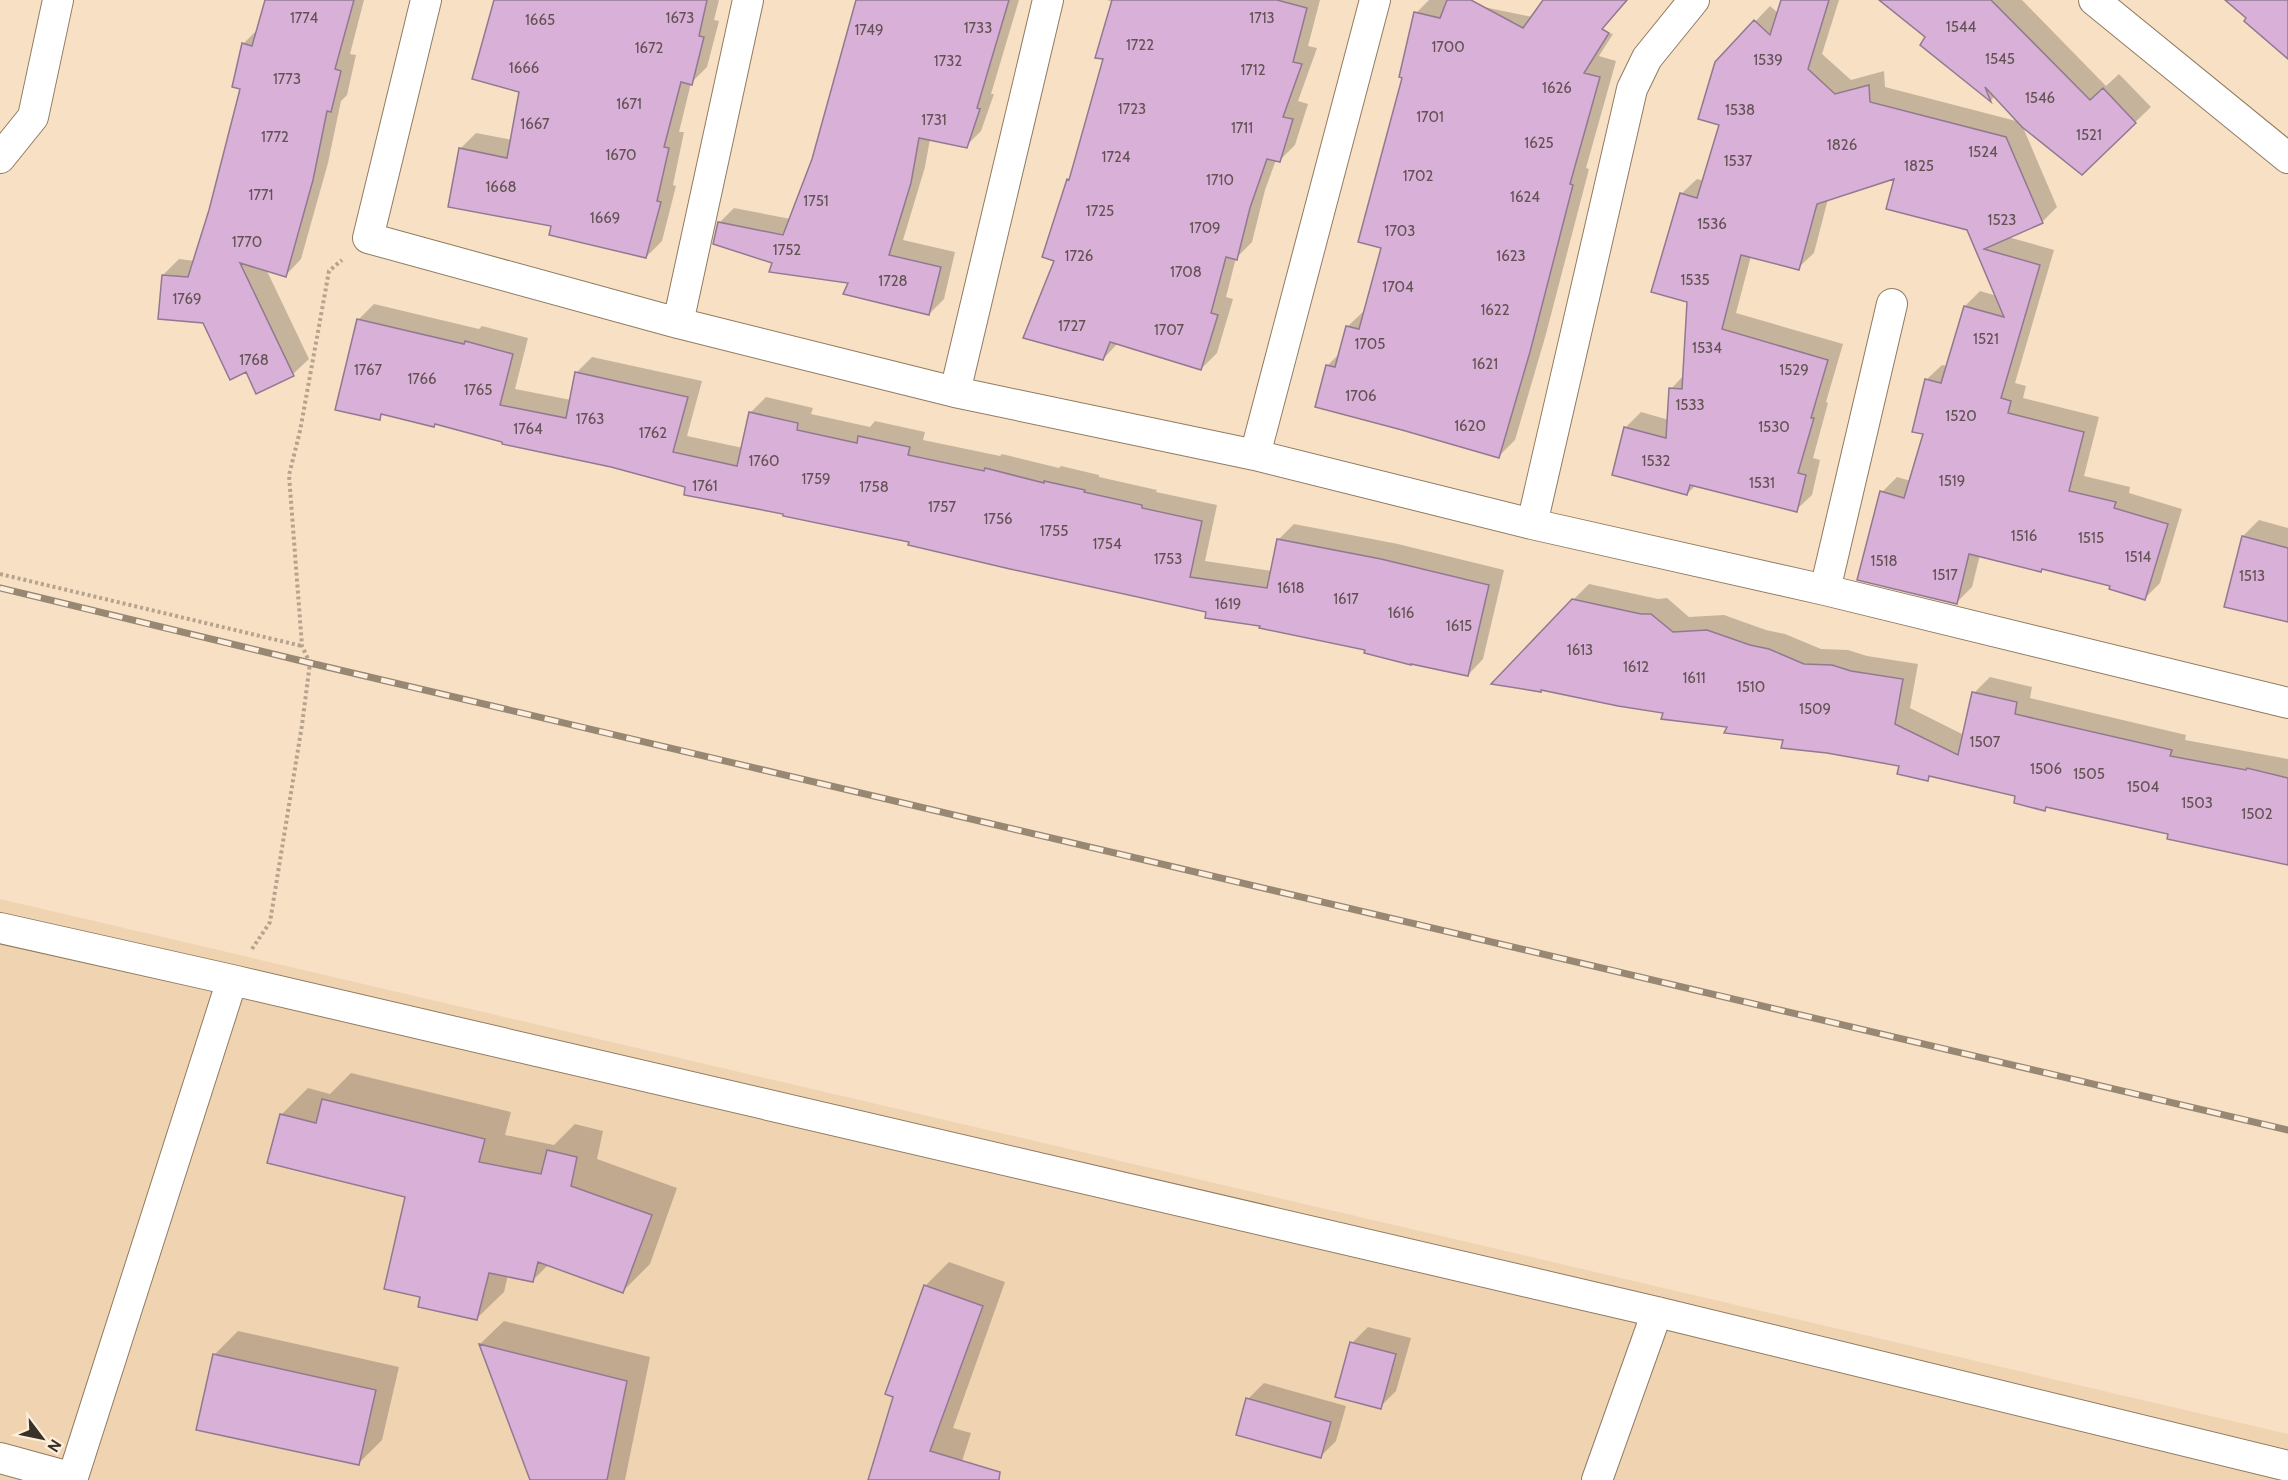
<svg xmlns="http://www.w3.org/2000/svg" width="2288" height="1480" font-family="Cabin,sans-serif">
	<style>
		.built { fill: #f0d4b2 }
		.shadow { fill: #0003 }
		.building { fill: #d9b0d8; stroke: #917991; stroke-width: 1.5 }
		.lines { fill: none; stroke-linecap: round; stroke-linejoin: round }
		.minor-casing { stroke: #907b62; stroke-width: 32 }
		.path { stroke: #b6a38d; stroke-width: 4; stroke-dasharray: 3 3; stroke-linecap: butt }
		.minor { stroke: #fff; stroke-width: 30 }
		.rail-casing { stroke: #978773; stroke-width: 7 }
		.rail { stroke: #fdefde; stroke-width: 4.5; stroke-dasharray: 14; stroke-linecap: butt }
		.labels { text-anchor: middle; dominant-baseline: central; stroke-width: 4.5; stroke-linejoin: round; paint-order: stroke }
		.number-label { font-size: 15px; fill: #625253 }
	</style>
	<rect width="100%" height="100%" fill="#f8e0c4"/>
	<path class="built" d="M0,899l2288,535v46h-2288z"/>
	<path class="shadow" d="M267,0h97l-14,54 6,1 -9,40 -6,6 -13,62 -27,96 -15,16 -20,-6 43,90 -16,15 -47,-4 -83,-95 16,-16 16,2 15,-50 32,-123 1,-44 16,-16z
		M495,0h224l-5,20 5,1 -12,46 -16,16 -12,49h5l-11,53 3,1 -14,55 -16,16 -93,-32 -93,-76 16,-16 36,7 9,-49z
		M855,0h164l-28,94h3l-13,37 -15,15 -36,-7 -5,28 -22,73 52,12 -11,47 -15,15 -79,-32 -131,-59 15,-15 57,11 23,-59 44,-159z
		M1107,0h213l-12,46 9,2 -19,53 10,3 -13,41 -16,16 -3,-1 -11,30 -13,52 -16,16 -10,39 7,2 -16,54 -16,16 -83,-26 -15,16 -47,-99 12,-80 3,-3 34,-119 8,-56z
		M1429,0h21l116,24 -21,-24h83l-28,31 13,3 -14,22 17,5 -30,107 3,1 -43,165 -31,106 -17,17 -171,-91 14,-14 6,-25 18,-17 17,-63 22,-170 12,-64z
		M1782,0h57l-17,54 29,26 33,-9 1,16 135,35 -25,-26 -4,4 -69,-56 6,-7 -47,-37h141l84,86 13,-12 32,33 -69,66 -60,-48 35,82 -15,15 -34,15 46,13 -39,133 11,3 -3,12 76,19 -15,59 46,11 -1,6 53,16 -22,74 -15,15 -33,-13 -69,-17 -63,-13 -8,32 -16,16 -74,-111 15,-15 14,4 14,-48 1,-53 16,-15 5,1 18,-60 15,-15 17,5 -29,-67 -72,-53 -68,23 -14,54 -16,15 -47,-12 -15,57 107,31 -17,58 2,1 -15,55 7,2 -8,35 -16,15 -100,-25 -9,9 -62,-66 16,-16 28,8 2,-31 13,-14 5,-74 -8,-107 16,-15 7,2 17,-57 -5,-61 54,-57 8,7z
		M374,304l105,25 3,-3 46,12 -13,51 56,11 6,-28 15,-15 110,24 -15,55 56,12 7,-35 16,-16 47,11 -2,6 59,13 5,-6 50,11 -2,8 77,16 2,-2 57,14 2,-2 38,9v2l58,13 -1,2 61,13 -12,56 67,10 6,-31 16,-16 104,20 106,26 -21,89 -15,16 -260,-65 -423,-97 -173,-47 -176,-43 -52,-10 -5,5 -21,-98z
		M2259,520l29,8v93l-45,-85z
		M1589,584l69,15 9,-1 22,19 35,-2 42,15 19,4 36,15 27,1 19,6 51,8 -8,44 54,27 10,-42 16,-16 42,10 -2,11 156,37 -1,5 103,19v106l-118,-32 -122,-27 -3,3 -28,-14 -85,-20 -4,4 -27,-14 -237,-53 -121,-23 -3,2 33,-91z
		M351,1073l160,39 -6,23 49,10 21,-21 28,7 -6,28 80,29 -27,76 -27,27 -75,-26 -16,16 -24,-6 -4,17 -27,26 -55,-22 -15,-100 -126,-81 27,-27 22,6z
		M949,1262l56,20 -52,146 18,5 -15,47h-86l55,-194z
		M504,1321l146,36 -25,123h-93l-52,-136z
		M1368,1327l43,11 -15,53 -16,16 -28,-64z
		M238,1331l161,36 -17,73 -24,24 -144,-109z
		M1264,1383l82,23 -10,35 -16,16 -72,-58z"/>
	<path class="building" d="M265,0h89l-19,69 6,2 -10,41 -4,-1 -14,69 -27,97 -46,-14 54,113 -38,18 -10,-22 -16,8 -27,-57 -45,-4 4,-44 26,2 21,-67 31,-121 -8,-2 10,-44 10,3z
		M494,0h213l-8,36 5,1 -12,48 -11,-3 -17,65 5,1 -12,53 4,1 -15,56 -97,-23 2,-9 -103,-19 11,-59 48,10 12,-66 -47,-13z
		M856,0h153l-32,108 3,1 -13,39 -48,-10 -8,45 -22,72 52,12 -12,48 -86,-21 5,-11 -79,-11 3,-9 -59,-19 5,-22 65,13 29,-76z
		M1112,0h165l30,8 -14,54 9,2 -19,53 10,2 -13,43 -13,-3 -17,49 -13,52 -11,-3 -15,56 7,2 -17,55 -91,-28 -7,18 -80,-22 31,-77 -12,-4 25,-78 2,1 34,-121 -8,-1z
		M1447,0h24l52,28 20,-28h84l-25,29 7,4 -25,40 16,4 -30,107 3,1 -43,167 -31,106 -97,-28 -87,-23 11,-42 9,2 11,-41 13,3 22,-81 -23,-6 44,-164 -3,-1 15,-65 26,6z
		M1781,0h48l-21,69 27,25 34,-9 1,17 136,35 37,86 -59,26 56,16 -39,133 10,3 -3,12 76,19 -15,59 47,11 -2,6 54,16 -23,76 -36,-11 1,-3 -68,-17 -1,3 -72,-18 -12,50 -100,-24 23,-89 24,7 19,-64 -11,-2 13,-53 16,4 23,-77 40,11 -37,-87 -81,-21 8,-30 -77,25 -18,66 -58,-15 -19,74 106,31 -17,58h3l-16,55 8,2 -9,37 -107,-27 -3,10 -75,-20 12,-48 42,11 3,-50 13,1 5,-87 -36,-10 29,-99 17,5 22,-73 -21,-6 17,-57 39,-42 16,15z
		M1879,0h112l99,100 13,-12 33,35 -54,52 -60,-48 -37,-40 6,15 -71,-57 5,-8z
		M2225,0h63v59l-44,-38 2,-3z
		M357,319l107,25 1,-3 48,13 -13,51 66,13 9,-46 113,25 -15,55 64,14 12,-54 49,11 -1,7 60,13 1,-7 52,11 -2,8 76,16 1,-3 59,15v-2l41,9 -1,2 58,13v3l60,13 -12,56 77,11 10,-49 104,20 108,26 -21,91 -57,-12v1l-47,-12 1,-3 -106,-22 1,-2 -55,-8 1,-6 -196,-43 -102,-24 1,-3 -126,-26v-2l-99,-19 1,-8 -74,-20 -109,-23v-2l-67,-18 -1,3 -53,-13 -1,6 -45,-10z
		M2242,536l46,12v74l-64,-15z
		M1572,599l69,15h10l22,18 34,-2 43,15 19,4 35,15 28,1 19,6 52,8 -8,45 63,31 14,-63 45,10 -2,12 157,36 -2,6 76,14 1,-2 41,10v87l-121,-26 1,-5 -122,-27 -1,4 -31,-8 1,-7 -86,-20 -1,5 -31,-7 2,-8 -72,-13 -46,-5 2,-8 -59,-7 3,-6 -66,-8 2,-6 -45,-7 -77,-16v2l-50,-8z
		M322,1099l163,40 -6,23 62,12 6,-24 30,7 -6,29 81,29 -29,78 -85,-31 -5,20 -44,-9 -12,47 -59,-13 2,-10 -36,-8 21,-92 -138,-34 13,-49 36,9z
		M924,1285l59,21 -53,145 70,21 -1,8h-131l25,-83 -8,-3z
		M1350,1342l46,12 -15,55 -46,-12z
		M479,1344l148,37 -20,99h-77z
		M213,1354l163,36 -17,75 -163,-35z
		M1246,1398l85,24 -10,36 -85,-23z"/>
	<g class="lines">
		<g class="minor-casing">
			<path id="minor" d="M426,0l-58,238 310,85 277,69 300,63 277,69 293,66 463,113
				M2094,0l194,158
				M0,158l33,-41 25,-117
				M678,323l70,-323
				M955,392l93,-392
				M1255,455l120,-455
				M1532,524l100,-435 15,-31 47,-58
				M1825,590l67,-286
				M0,928l232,52 1425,332 631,154
				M0,1458l73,20
				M72,1480l160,-500
				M1597,1480l60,-168"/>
		</g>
		<path class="path" d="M0,574l302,72
			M252,949l18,-27 32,-197 8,-62 -8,-17 -13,-171 11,-44 29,-160 13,-11"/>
		<use href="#minor" class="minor"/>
		<g class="rail-casing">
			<path id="rail" d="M0,588l310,75 1978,467"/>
		</g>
		<use href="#rail" class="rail"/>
	</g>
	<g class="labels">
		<g class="number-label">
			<text x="304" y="18">1774</text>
			<text x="680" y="18">1673</text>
			<text x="1262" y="18">1713</text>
			<text x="540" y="20">1665</text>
			<text x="1961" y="27">1544</text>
			<text x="978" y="28">1733</text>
			<text x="869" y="30">1749</text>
			<text x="1140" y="45">1722</text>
			<text x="1448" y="47">1700</text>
			<text x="649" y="48">1672</text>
			<text x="2000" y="59">1545</text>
			<text x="1768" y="60">1539</text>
			<text x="948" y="61">1732</text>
			<text x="524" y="68">1666</text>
			<text x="1253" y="70">1712</text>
			<text x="287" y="79">1773</text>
			<text x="1557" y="88">1626</text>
			<text x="2040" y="98">1546</text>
			<text x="629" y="104">1671</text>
			<text x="1132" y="109">1723</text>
			<text x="1740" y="110">1538</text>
			<text x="1430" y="117">1701</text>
			<text x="934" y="120">1731</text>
			<text x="535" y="124">1667</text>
			<text x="1242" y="128">1711</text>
			<text x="2089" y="135">1521</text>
			<text x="275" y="137">1772</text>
			<text x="1539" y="143">1625</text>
			<text x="1842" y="145">1826</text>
			<text x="1983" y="152">1524</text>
			<text x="621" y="155">1670</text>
			<text x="1116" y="157">1724</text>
			<text x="1738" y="161">1537</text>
			<text x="1919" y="166">1825</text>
			<text x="1418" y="176">1702</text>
			<text x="1220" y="180">1710</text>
			<text x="501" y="187">1668</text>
			<text x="261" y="195">1771</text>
			<text x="1525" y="197">1624</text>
			<text x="816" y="201">1751</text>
			<text x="1100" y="211">1725</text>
			<text x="605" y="218">1669</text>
			<text x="2002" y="220">1523</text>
			<text x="1712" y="224">1536</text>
			<text x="1205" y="228">1709</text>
			<text x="1400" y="231">1703</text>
			<text x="247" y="242">1770</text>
			<text x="787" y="250">1752</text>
			<text x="1079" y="256">1726</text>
			<text x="1511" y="256">1623</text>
			<text x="1186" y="272">1708</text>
			<text x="1695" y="280">1535</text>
			<text x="893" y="281">1728</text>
			<text x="1398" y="287">1704</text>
			<text x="187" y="299">1769</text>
			<text x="1495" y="310">1622</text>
			<text x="1072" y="326">1727</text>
			<text x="1169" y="330">1707</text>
			<text x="1986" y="339">1521</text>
			<text x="1370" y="344">1705</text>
			<text x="1707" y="348">1534</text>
			<text x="254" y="360">1768</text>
			<text x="1485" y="364">1621</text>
			<text x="368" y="370">1767</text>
			<text x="1794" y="370">1529</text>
			<text x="422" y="379">1766</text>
			<text x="478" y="390">1765</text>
			<text x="1361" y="396">1706</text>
			<text x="1690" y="405">1533</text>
			<text x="1961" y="416">1520</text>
			<text x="590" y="419">1763</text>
			<text x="1470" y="426">1620</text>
			<text x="1774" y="427">1530</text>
			<text x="528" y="429">1764</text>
			<text x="653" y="433">1762</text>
			<text x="764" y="461">1760</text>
			<text x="1656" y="461">1532</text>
			<text x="816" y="479">1759</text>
			<text x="1952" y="481">1519</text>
			<text x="1762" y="483">1531</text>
			<text x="705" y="486">1761</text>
			<text x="874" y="487">1758</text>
			<text x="942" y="507">1757</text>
			<text x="998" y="519">1756</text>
			<text x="1054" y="531">1755</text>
			<text x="2024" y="536">1516</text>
			<text x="2091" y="538">1515</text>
			<text x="1107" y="544">1754</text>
			<text x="2138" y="557">1514</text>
			<text x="1168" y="559">1753</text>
			<text x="1884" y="561">1518</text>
			<text x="1945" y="575">1517</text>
			<text x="2252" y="576">1513</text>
			<text x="1291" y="588">1618</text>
			<text x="1346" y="599">1617</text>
			<text x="1228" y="604">1619</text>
			<text x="1401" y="613">1616</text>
			<text x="1459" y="626">1615</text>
			<text x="1580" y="650">1613</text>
			<text x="1636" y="667">1612</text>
			<text x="1694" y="678">1611</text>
			<text x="1751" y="687">1510</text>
			<text x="1815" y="709">1509</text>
			<text x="1985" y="742">1507</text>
			<text x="2046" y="769">1506</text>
			<text x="2089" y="774">1505</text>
			<text x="2143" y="787">1504</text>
			<text x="2197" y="803">1503</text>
			<text x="2257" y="814">1502</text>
		</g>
	</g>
	<g transform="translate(42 1438) rotate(122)" stroke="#fdefde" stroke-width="4.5" paint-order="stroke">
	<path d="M0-4.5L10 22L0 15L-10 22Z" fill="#3b3227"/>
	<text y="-9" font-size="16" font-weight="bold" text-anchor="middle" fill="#3b3227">N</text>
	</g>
</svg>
